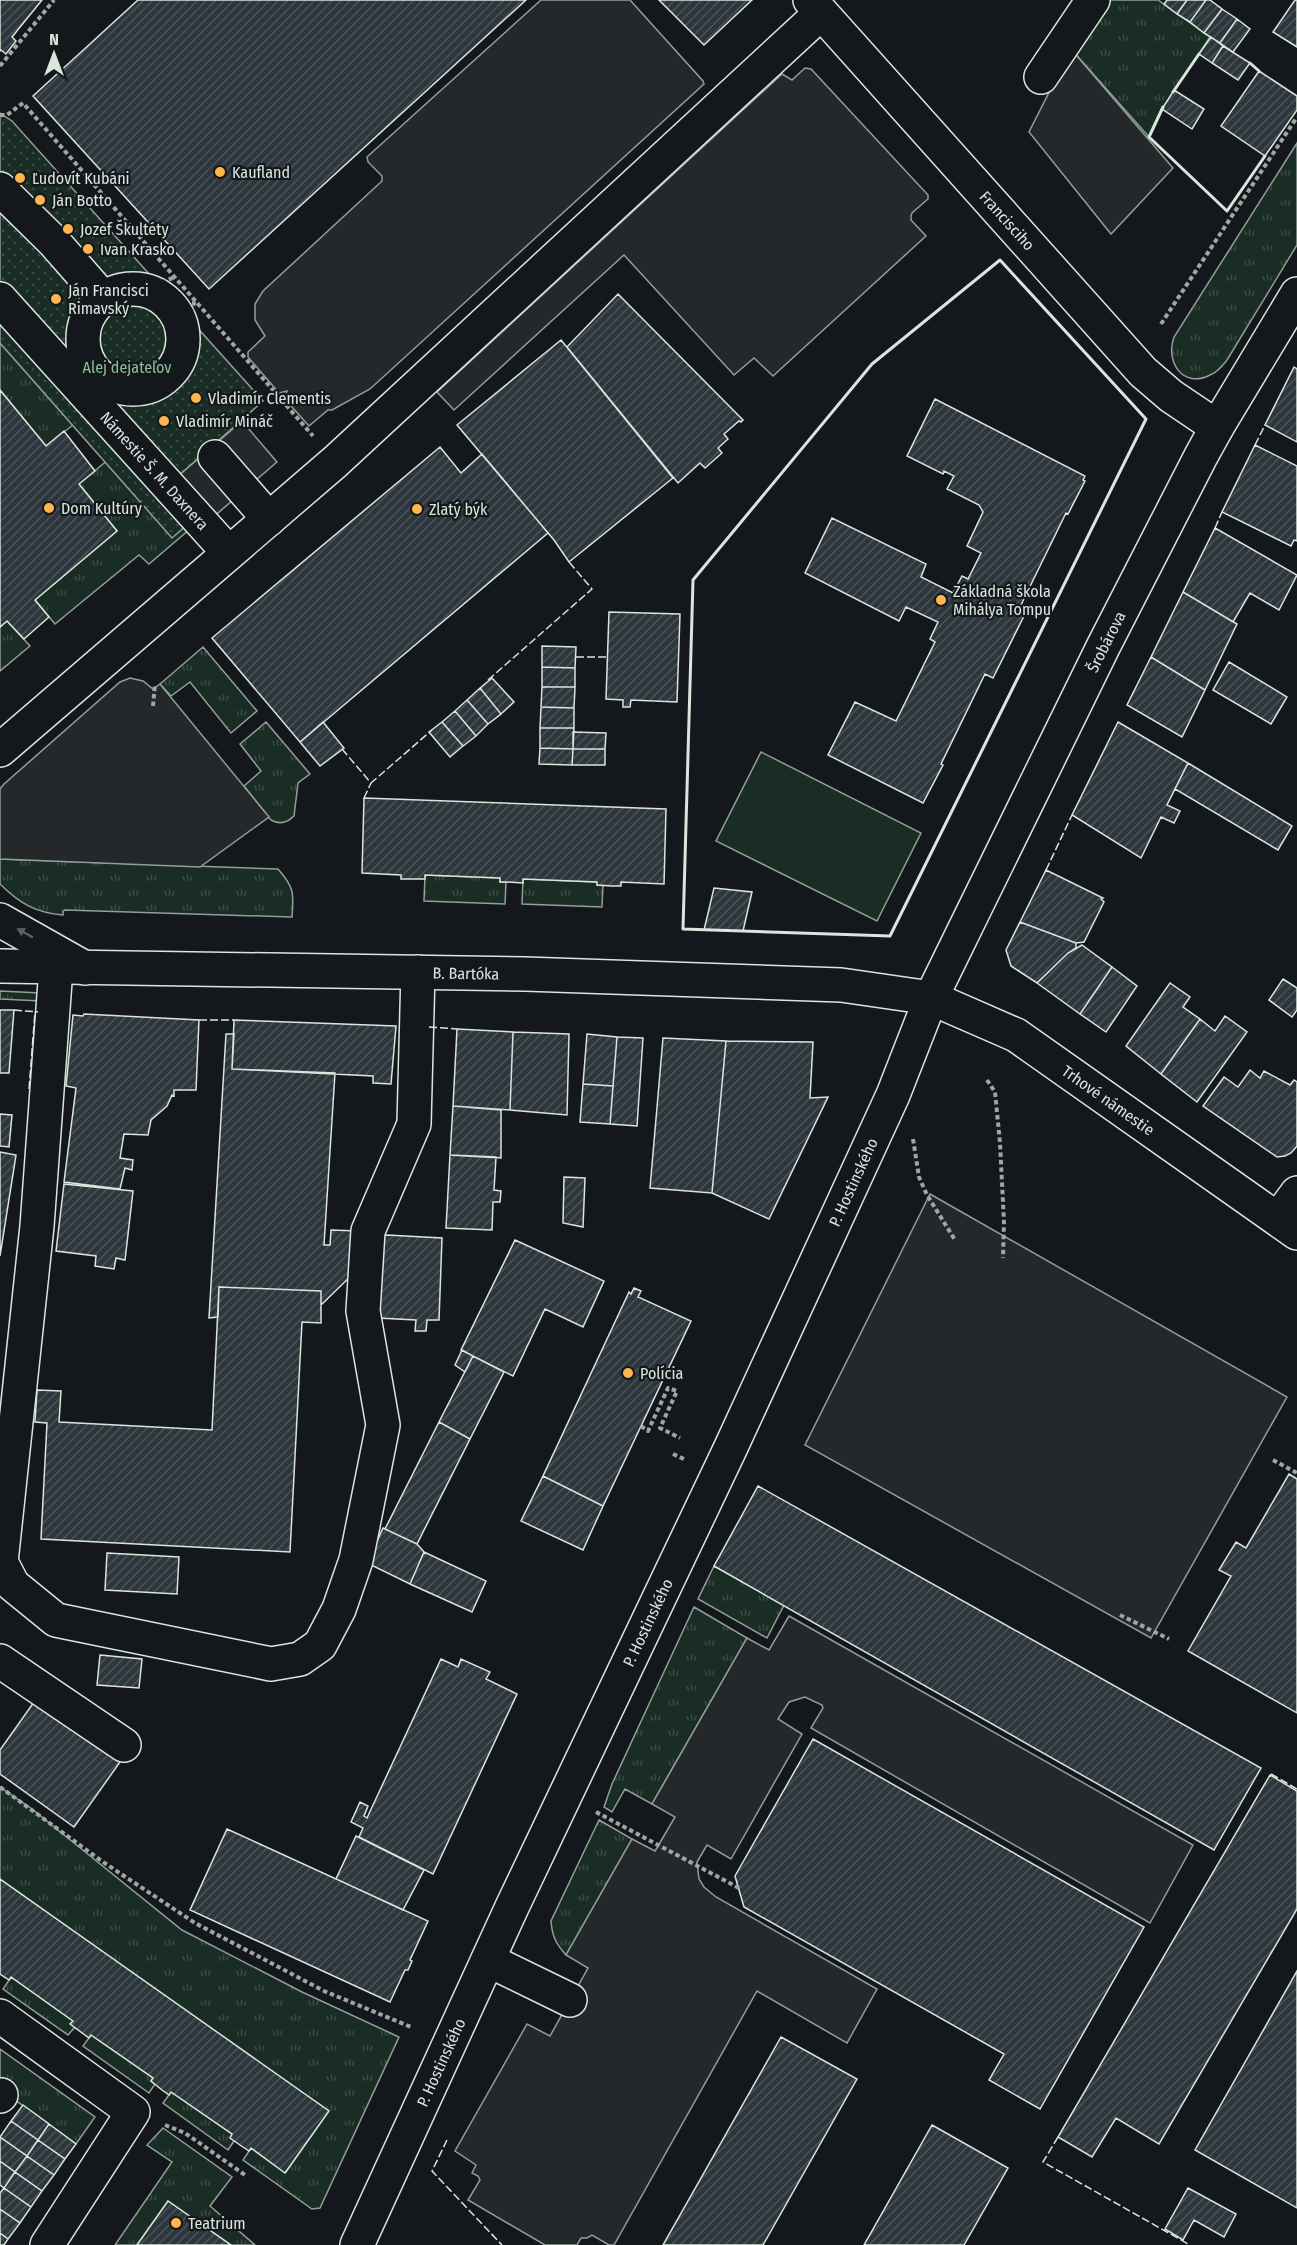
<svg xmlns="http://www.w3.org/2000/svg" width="1297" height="2245" font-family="'Fira Sans Condensed',sans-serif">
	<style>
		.grass { fill: url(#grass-tufts); stroke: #939e99; stroke-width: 1.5 }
		.park { fill: url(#park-dots); stroke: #939e99; stroke-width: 1.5 }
		.pitch { fill: #1a2d24; stroke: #939e99; stroke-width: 1.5 }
		.parking { fill: #24282b; stroke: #939e99; stroke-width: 1.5 }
		.building { fill: url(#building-hatch); stroke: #d8e6dc; stroke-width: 1.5 }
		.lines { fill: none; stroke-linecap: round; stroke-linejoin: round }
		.minor-casing { stroke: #d8e6dc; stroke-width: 36 }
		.major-casing { stroke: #d8e6dc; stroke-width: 36 }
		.path { stroke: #9da8a2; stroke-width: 4; stroke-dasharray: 4.5 3; stroke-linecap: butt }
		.minor { stroke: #14181c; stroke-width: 33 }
		.major { stroke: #14181c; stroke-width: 33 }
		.fence { stroke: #d8e6dc; stroke-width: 1.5; stroke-dasharray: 8 3; stroke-linecap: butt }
		.wall { stroke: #d8e6dc; stroke-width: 3 }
		.oneway { fill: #59605f }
		.poi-dot { fill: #ffb74d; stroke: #14181c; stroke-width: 2 }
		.labels { text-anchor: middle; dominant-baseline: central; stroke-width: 4.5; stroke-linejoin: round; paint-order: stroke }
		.poi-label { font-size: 16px; fill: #d8e6dc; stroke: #14181c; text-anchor: start }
		.street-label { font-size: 16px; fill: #d8e6dc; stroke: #14181c }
		.park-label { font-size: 16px; fill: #8ac095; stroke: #14181c }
	</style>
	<defs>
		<pattern id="grass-tufts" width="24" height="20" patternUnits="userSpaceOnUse" patternTransform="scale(1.5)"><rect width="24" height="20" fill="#1a2d24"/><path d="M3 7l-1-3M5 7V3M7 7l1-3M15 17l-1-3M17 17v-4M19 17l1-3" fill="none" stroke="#3b4b43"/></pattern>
		<pattern id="park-dots" width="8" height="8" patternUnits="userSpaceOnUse" patternTransform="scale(1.5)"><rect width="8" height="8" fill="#1a2d24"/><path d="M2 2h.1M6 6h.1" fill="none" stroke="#3b4b43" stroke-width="1.8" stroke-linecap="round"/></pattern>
		<pattern id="building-hatch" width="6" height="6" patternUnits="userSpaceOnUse" patternTransform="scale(1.5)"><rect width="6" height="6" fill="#2c363c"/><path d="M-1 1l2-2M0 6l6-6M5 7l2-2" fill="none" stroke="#4a5358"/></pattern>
	</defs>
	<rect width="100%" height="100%" fill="#14181c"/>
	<path class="grass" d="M1104,0h54l52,37 -48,72 -13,28 -78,-88z
		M1297,143v102l-70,115c-5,6 -9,12 -17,15 -27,14 -45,-13 -36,-38z
		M0,320l82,98 -36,28 -46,-56z
		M115,454l75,75 -41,35 -10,-9 -84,69 -20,-24 82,-69 -38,-47z
		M7,621l23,25 -30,25v-44z
		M203,647l54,64 -26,22 -41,-51 -19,14 -11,-12z
		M266,722l44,52 -12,9 -4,33c-6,6 -14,9 -23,4l-27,-34 17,-15 -21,-27z
		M0,859l278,10c16,18 16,24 14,48l-227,-7 -2,1v4c-27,-2 -44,-12 -63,-31z
		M425,875l75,3v4h6l-1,22 -81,-3z
		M523,879l74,3v3h6l-1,22 -80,-3z
		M0,991l61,3v8l-61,-3z
		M714,1566l70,39 -17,33 -69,-39z
		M694,1607l53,31 -95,166 -27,-15 -13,23 -8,-5 8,-23z
		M0,1787l32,22 150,121 120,62 97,45 -79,171 -8,1 -69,-49 8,-12 35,24 42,-60 -328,-233z
		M599,1820l33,19 -66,116c-10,-11 -14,-19 -15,-34z
		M11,1977l62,44 2,6 -7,8 -65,-46z
		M91,2035l62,43 -2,3 4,3 -6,9 -66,-47z
		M0,2049l95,68 -19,27 -76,-55z
		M171,2092l61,42 2,7 -6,9 -65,-47z
		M163,2128l69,49 -22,29 45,39h-24l-63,-44 -31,44h-22l57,-83 -25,-17z"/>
	<path class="park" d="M0,113l12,8 251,280 -88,78 28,32 -31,27 -172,-195z"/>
	<path class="pitch" d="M761,752l160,81 -44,88 -161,-80z"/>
	<path class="parking" d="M541,0h89l73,81 1,3 -334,305 -38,21h-4l-19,16 -24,-27 2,-8 -8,2 -31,-36v-5l17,-16 -10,-16v-16l8,-13 119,-110v-5l-14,-14 -1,-5z
		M1071,49l102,119 -62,66 -82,-102z
		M805,68l6,1 117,126v4l-16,14 -1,3v4l15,16 -153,140 -19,-18 -20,17 -110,-120 -170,155 -17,-18 345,-318 10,6z
		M242,421l35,41 -66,57 -35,-41z
		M130,678l13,3 10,8 7,-5 109,133 -69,50 -200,-8v-70l4,-5 116,-102z
		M930,1194l357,203 -136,241 -346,-193z
		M789,1616l404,229 -43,78 -339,-195 12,-20 -1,-3 -17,-8 -16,5 -11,17 24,15 -71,125 -24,-14 -10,17 2,17 5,8 12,10 161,92 -30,54 -90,-52 -143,254h-5l-17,-10 -5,3h-6l-4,7h-32l-77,-45 12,-20 -2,-4 -6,-3 4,-8 -21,-14 72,-127 23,12 38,-68 -22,-13 66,-116 23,12 3,-5 17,-29 -23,-13 95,-166 22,12z"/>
	<path class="building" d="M0,0h42l-30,37 4,4 -10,13 -5,-4 -1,1z
		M138,0h388l-317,289 -176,-193z
		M659,0h93l-48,45z
		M1167,0h20l-10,14 -13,-10z
		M1187,0h19l-16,22 -13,-8z
		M1206,0h4l12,9 -18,24 -14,-11z
		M1295,0h2v47l-24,-15z
		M1222,9l15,10 -17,24 -16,-10z
		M1237,19l13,10 -17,23 -13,-9z
		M1211,37l12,9 -11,17 -13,-9z
		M1223,46l27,17 -12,17 -26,-17z
		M1259,71l38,25v14l-32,46 -44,-30z
		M1174,90l30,19 -12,20 -30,-20z
		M618,294l125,126 -2,2 -2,-1 -15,13 4,5 -10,9 4,5 -17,15 -5,-5 -22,20 -111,-136z
		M561,340l112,138 -104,84 -15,-22 -97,-115z
		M1294,367l3,2v73l-32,-17z
		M0,390l46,56 18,-15 31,40 -16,13 38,47 -82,69 14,17 -25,22 -17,-18 -7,6z
		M935,399l150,77 -2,4 2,1 -17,33 -2,-1 -47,96 7,3 -33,66 -8,-4 -44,90 2,1 -20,38 -95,-48 27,-53 41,19 39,-79 -5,-3 8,-17 -32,-15 -7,14 -94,-48 27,-55 94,46 -5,13 32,16 9,-17 6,3 13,-26 -14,-7 16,-34 -4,-7 -32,-16 7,-13 -10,-5 -1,3 -36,-18z
		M1255,445l42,21v75l-3,-1 -3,6 -69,-34z
		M440,447l21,26 21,-19 66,79 -248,209 -88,-104z
		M1215,528l82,47 -18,35 -29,-17 -17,29 -50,-30z
		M1183,592l54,32 -32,66 -54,-33z
		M609,612l71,2 -3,88 -46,-2 -1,7h-7v-7l-17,-1z
		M542,646l34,1 -1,21 -33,-1z
		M1151,657l54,33 -23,47 -55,-32z
		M1229,662l58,35 -16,27 -58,-34z
		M542,667l33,1v19h-33z
		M492,678l22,24 -13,12 -21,-26z
		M542,687h33l-1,21 -33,-1z
		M480,688l21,26 -13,10 -21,-24z
		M467,700l21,24 -12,12 -21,-25z
		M541,707l33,1v20h-34z
		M455,711l21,25 -13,10 -21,-24z
		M323,722l21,26 -24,18 -20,-24z
		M442,722l21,24 -13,11 -21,-25z
		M1118,722l70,41 -21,42 13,6 -6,12 -13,-6 -20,41 -69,-43z
		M540,728h34l-1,21 -33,-1z
		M573,732l33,1 -1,16h-32z
		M540,748l33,1 -1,16 -33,-1z
		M573,749h32v16h-33z
		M1188,763l104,63 -14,24 -103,-61z
		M364,798l302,11 -2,75 -43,-2v4h-9l-15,-1v-3l-74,-3v4l-17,-1h-6v-4l-75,-3v4h-24v-4l-39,-2z
		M1046,870l57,28 -2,1 3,3 -20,40 -8,1 -56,-21z
		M714,888l38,4 -9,39 -39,-1z
		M1020,922l56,21v5l-8,5 -31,30 -26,-17 -5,-16z
		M1082,945l30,22 -32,47 -43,-31 31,-30z
		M1112,967l25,19 -31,46 -26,-18z
		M1283,979l14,9v22l-5,7 -23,-17z
		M1170,983l20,14 -7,10 17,12 -39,55 -35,-28z
		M0,1010h14l-5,63h-9z
		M84,1014l115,6 -3,70h-22v6l-2,-1 -5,11 -16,14 -3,15 -24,-1 -4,24 13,2 -1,10 -7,-2 -5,21 -56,-7 12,-94 -10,-2 7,-71 10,1z
		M1225,1016l22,16 -50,70 -36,-28 39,-55 15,12z
		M234,1020l162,6 -5,58 -18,-1v-7l-141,-7z
		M457,1029l56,3 -3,78 -57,-4z
		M513,1032l56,2 -2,81 -57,-5z
		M226,1034h8l-2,35 103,4 -11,172h6l1,-15 27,1 -3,41 -34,33v-14l-102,-4 -1,30 -9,1z
		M587,1034l30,3 -4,49 -30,-2z
		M617,1037l26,1 -6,88 -27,-2z
		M663,1038l63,3 -14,152 -62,-5z
		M726,1041l87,1 -3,56 18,-1 -59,122 -57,-26z
		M1250,1070l10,8 4,-7 26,14 4,-5 3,2v64l-6,7 -6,3 -8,1 -74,-51 21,-29 14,10z
		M583,1084l30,2 -3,38 -30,-2z
		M453,1106l48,4v48l-51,-3z
		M0,1114l12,1 -3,32 -9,-1z
		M0,1152l16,3 -16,101z
		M450,1155l46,2 -2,33 7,1 -1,11h-7l-1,28 -46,-2z
		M564,1177l21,1 -2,49 -20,-4z
		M64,1184l69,7 -8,69 -9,-2 -2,11 -19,-3 1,-10 -40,-5z
		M387,1235l55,3 -3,82h-12l-1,11h-11l1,-11 -38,-2 4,-82z
		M515,1240l89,41 -21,46 -38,-18 -32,67 -52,-26z
		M219,1287l102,4v32l-19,-1 -12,230 -249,-13 6,-116 -12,-1 2,-32 24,1 -2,31 153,8z
		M634,1288l7,3 -3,6 53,24 -88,185 -60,-30 86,-184 2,2z
		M462,1350l11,6 -8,16 -10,-7z
		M473,1356l31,16 -34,67 -31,-17z
		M439,1422l31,17 -53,105 -32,-15z
		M1289,1474l8,5v234l-109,-62 43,-75 -12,-6 17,-28 10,6z
		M543,1476l60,30 -20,44 -62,-29z
		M758,1486l503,282 -47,82 -500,-284z
		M383,1528l34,16 7,8 -14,32 -43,-21z
		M424,1552l62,29 -14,31 -62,-28z
		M107,1553l72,4 -2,37 -72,-4z
		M100,1655l42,4 -3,29 -42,-3z
		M441,1659l17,8 3,-8 29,13 -4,7 31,15 -84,180 -74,-37 4,-9 -12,-6 9,-20 8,4 -4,10 3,2z
		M34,1702l86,60 -46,65 -74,-53v-24z
		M813,1739l331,188 -104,182 -51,-29 15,-26 -260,-147 -9,-31z
		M1270,1775l27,16v118l-138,235 -43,-26 -24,39 -34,-20z
		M227,1829l201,92 -18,39 2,1 -4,9h-3l-15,32 -200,-92z
		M356,1836l68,34 -21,40 -67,-31z
		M0,1879l329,232 -44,62 -34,-25 -2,3 -9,-6 -10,-7 2,-4 -61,-42 -2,3 -7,-5 -11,-9 2,-3 -62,-43 -2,3 -19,-14 3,-3 -62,-44 -2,3 -9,-6z
		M1297,1971v237l-102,-58z
		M781,2037l76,42 -94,166h-100z
		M23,2105l26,19 -11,16 -27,-19z
		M11,2121l27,19 -11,16 -27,-19z
		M49,2124l27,20 -11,15 -27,-19z
		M932,2125l76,43 -44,77h-100z
		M0,2137l27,19 -12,16 -15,-11z
		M38,2140l27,19 -11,16 -27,-19z
		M27,2156l27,19 -12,16 -27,-19z
		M0,2161l15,11 -11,16 -4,-3z
		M15,2172l27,19 -11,16 -27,-19z
		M4,2188l27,19 -11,16 -20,-14v-16z
		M1188,2188l48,26 -12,23 -30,-17 -11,20 -18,-11z
		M168,2201l63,44h-94z
		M0,2209l20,14 -12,16 -8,-6z
		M0,2233l8,6 -4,6h-4z"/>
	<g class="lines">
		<g class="minor-casing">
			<g id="minor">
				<path id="s1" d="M810,0l333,372 28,24 46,31"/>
				<path d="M1041,77l52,-77"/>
				<path d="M0,189l54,53 49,56"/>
				<circle cx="133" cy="339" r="50"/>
				<path id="s2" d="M0,299l229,254"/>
				<path d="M215,457l54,62"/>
				<path d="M0,750l335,-288 486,-449"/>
				<path d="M0,920l85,48"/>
				<path d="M56,968l-19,258 -36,336 12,23 43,35 215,44 29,-5 20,-14 19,-36 17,-49 27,-135 -20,-114 5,-80 46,-107 4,-152"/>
				<path d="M1278,1219l19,-26"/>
				<path d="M0,1661l124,84"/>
				<path d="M488,1960l82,40"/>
				<path d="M0,2016l133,96 -86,133"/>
				<path d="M0,2096l1,-1"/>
				<path id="s3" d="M357,2245l155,-338 219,-460 162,-352 38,-97 172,-351 98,-191 16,-29 80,-133"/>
			</g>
		</g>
		<g class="major-casing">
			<g id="major">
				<path id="s4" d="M0,966l525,8 316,11 90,13 85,37 281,198"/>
			</g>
		</g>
		<path class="path" d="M0,66l54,-66
			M0,115h7l16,-12 290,333
			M134,281l6,-4 18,6 18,-6
			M1161,324l136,-207
			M177,364l13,-6 3,-17 -3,-23 5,-19
			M153,706l2,-22
			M987,1080l8,12 5,51 4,79 -1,36
			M913,1139l6,38 8,18 28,45
			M641,1426l7,5 20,-43 9,3 -17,37 20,10
			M673,1454l13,6
			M1273,1460l24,13
			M1120,1615l49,24
			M0,1787l103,75 92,61 129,68 87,36
			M596,1812l143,76
			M165,2125l20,8 60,42"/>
		<use href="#minor" class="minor"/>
		<use href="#major" class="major"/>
		<path class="fence" d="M1255,445l10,-20
			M1215,528l7,-16
			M576,657h32
			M488,680l104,-91 -23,-27
			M342,749l29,34 61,-53
			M364,798l7,-15
			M1046,870l26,-55
			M14,1010l24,2
			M199,1020h35
			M429,1027l28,2
			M29,1089l6,-77
			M1271,1774l26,15
			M1058,2137l-15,25 147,83
			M447,2140l-15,31 70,74"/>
		<path class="wall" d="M1250,63l9,8
			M1173,92l26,-38
			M1163,107l-14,30 78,74 38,-55
			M1000,260l146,159 -256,517 -207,-7 10,-349 179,-216z"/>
	</g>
	<defs><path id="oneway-solid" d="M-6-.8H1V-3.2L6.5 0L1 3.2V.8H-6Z" transform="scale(1.5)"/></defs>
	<use class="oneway" href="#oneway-solid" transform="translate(25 933) rotate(-151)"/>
	<g class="poi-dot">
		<circle cx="220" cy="172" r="6"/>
		<circle cx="20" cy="178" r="6"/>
		<circle cx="40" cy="200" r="6"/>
		<circle cx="68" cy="229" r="6"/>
		<circle cx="88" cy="249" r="6"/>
		<circle cx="56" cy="299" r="6"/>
		<circle cx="196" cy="398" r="6"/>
		<circle cx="164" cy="421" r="6"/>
		<circle cx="49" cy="508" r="6"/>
		<circle cx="417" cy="509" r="6"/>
		<circle cx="941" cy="600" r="6"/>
		<circle cx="628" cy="1373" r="6"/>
		<circle cx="176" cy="2223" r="6"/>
	</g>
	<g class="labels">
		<g class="poi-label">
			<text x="232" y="172">Kaufland</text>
			<text x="32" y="178">Ľudovít Kubáni</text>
			<text x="52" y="200">Ján Botto</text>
			<text x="80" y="229">Jozef Škultéty</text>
			<text x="100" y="249">Ivan Krasko</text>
			<text x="68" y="290">Ján Francisci<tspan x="68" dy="18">Rimavský</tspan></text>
			<text x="208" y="398">Vladimír Clementis</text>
			<text x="176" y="421">Vladimír Mináč</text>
			<text x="61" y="508">Dom Kultúry</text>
			<text x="429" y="509">Zlatý býk</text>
			<text x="953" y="591">Základná škola<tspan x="953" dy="18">Mihálya Tompu</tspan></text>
			<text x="640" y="1373">Polícia</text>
			<text x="188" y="2223">Teatrium</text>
		</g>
		<g class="street-label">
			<text stroke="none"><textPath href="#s1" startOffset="296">Francisciho</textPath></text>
			<text stroke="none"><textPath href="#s2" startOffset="231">Námestie Š. M. Daxnera</textPath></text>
			<text stroke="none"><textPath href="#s3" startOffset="1770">Šrobárova</textPath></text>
			<text stroke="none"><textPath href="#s4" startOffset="466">B. Bartóka</textPath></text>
			<text stroke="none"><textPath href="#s4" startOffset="1138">Trhové námestie</textPath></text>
			<text stroke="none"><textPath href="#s3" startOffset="1173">P. Hostinského</textPath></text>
			<text stroke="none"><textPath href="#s3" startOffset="687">P. Hostinského</textPath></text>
			<text stroke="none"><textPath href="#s3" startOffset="201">P. Hostinského</textPath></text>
		</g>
		<g class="park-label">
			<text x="127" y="367">Alej dejateľov</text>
		</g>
	</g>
	<g transform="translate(54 54)" stroke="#14181c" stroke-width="4.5" paint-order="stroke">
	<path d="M0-4.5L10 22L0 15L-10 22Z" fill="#d8e6dc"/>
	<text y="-9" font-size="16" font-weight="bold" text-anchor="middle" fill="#d8e6dc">N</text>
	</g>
</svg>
